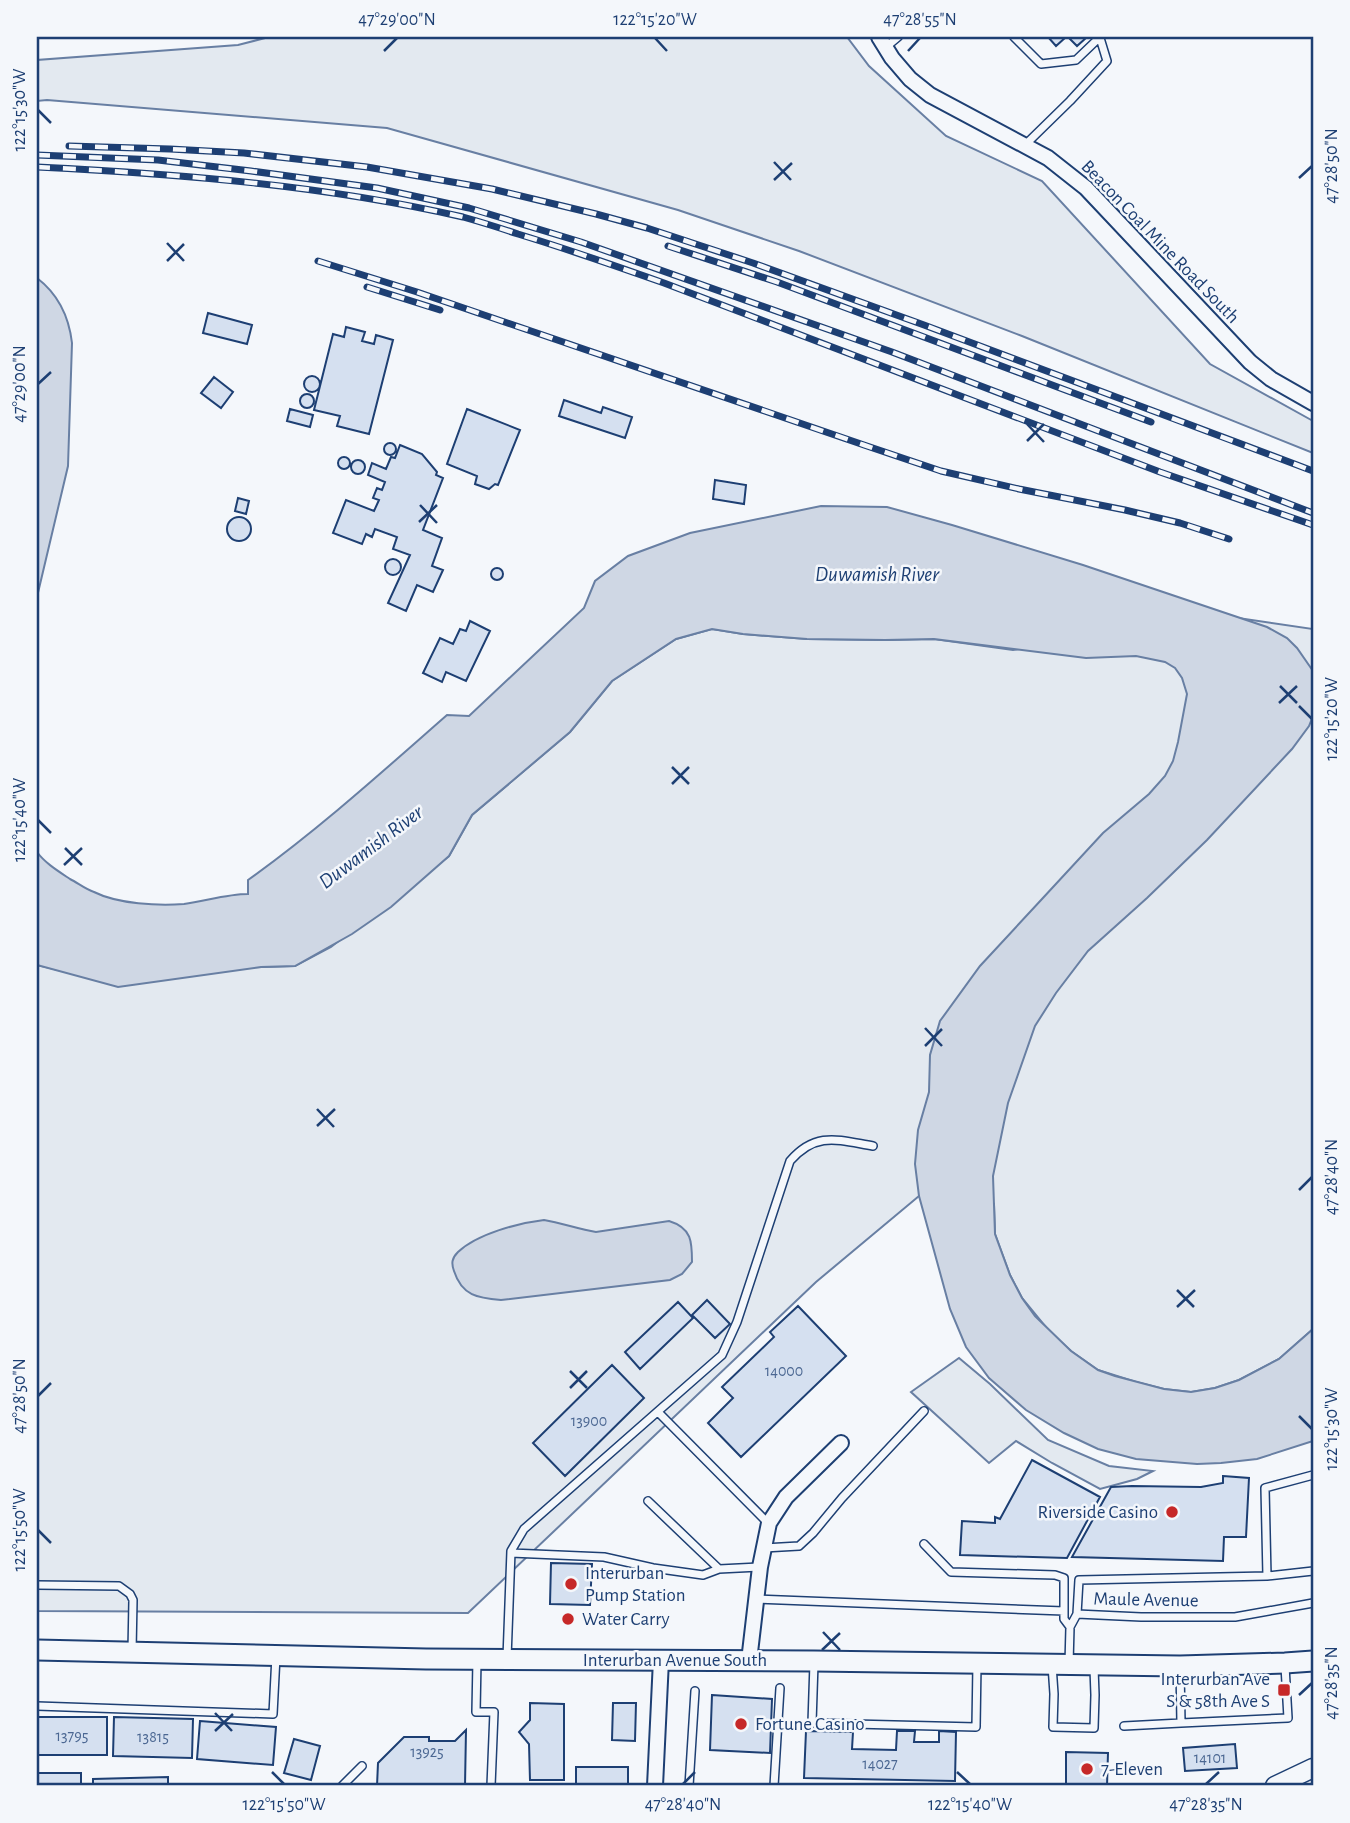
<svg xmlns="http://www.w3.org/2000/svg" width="1350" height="1823" font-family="'Alegreya Sans',sans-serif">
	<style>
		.green { fill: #e3e9f0; stroke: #687fa3; stroke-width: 2 }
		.water { fill: #cfd7e4; stroke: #687fa3; stroke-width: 2 }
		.building { fill: #d5e0f0; stroke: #1d3f73; stroke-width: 2 }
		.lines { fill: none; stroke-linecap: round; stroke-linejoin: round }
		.service-casing { stroke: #1d3f73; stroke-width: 10 }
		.minor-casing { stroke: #1d3f73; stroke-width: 18 }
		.tertiary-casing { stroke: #1d3f73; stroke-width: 21 }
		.secondary-casing { stroke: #1d3f73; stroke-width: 23 }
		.service { stroke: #f4f7fb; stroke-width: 7 }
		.minor { stroke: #f4f7fb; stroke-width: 14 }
		.tertiary { stroke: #f4f7fb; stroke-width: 18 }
		.secondary { stroke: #f4f7fb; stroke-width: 19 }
		.rail-casing { stroke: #1d3f73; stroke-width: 7 }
		.rail { stroke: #f4f7fb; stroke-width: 4.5; stroke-dasharray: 13; stroke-linecap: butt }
		.ticks { fill: none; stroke: #1d3f73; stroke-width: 2.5 }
		.poi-dot { fill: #c62828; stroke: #f4f7fb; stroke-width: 2.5 }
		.labels { text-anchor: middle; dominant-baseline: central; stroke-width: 5; stroke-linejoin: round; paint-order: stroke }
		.number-label { font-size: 16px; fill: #4b6792 }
		.street-label { font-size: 19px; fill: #1d3f73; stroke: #f4f7fb }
		.poi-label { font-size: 19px; fill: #1d3f73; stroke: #f4f7fb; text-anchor: start }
		.water-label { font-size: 21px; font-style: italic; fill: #1d3f73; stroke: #f4f7fb }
		.neatline { fill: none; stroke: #1d3f73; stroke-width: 2.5 }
		.ticks-label { font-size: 18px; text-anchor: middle; fill: #1d3f73 }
	</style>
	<rect width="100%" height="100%" fill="#f4f7fb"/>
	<path class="green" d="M269,37h578l22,29 77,70 96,45 168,183 103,57v32l-291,-117 -223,-85 -121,-41 -291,-82 -340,-28 -10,1v-41l201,-15z
		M1238,618l75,11v700l-34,30 -40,21 -24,8 -24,4 -27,-3 -28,-7 -38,-12 -27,-19 -22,-20 -27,-33 -12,-23 -15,-41 -1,-30 -75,-8 -103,86 -348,331 -431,-2v-646l34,8 224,-7 36,-19 118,-91 23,-41 98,-83 42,-51 64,-42 36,-10 31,5 64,5 78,1 49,-1 79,11z
		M959,1358l31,26 58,56 61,26 44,5 -16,8 -37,10 -48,-26 -36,-22 -27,22 -78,-71z"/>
	<path class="water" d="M37,278c21,16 32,39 35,65l-4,123 -31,131z
		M821,506l66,1 65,18 131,40 184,62 20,11 10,10 16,23v45l-4,10 -17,23 -85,91 -60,58 -59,53 -32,42 -21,33 -27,77 -15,73 2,58 15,41 12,23 13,18 36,35 27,19 17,6 49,13 27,3 24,-4 24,-8 40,-21 34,-30v112l-56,18 -36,4 -24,1 -61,-5 -38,-10 -34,-16 -38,-23 -37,-32 -23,-31 -16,-38 -31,-113 -4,-32 3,-34 11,-38 1,-37 10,-34 40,-55 62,-67 61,-66 46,-39 16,-18 8,-15 5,-19 9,-48 -5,-16 -7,-10 -10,-6 -29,-6 -50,2 -152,-19 -49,1 -78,-1 -64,-5 -31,-5 -36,10 -64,42 -42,51 -98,83 -23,41 -58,51 -39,27 -57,32 -34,1 -143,20 -81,-22v-113c8,11 21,19 33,27 8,4 15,10 24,13 24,12 64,14 90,12 22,-3 43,-10 64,-10v-14c70,-50 134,-108 199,-165l22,1 115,-108 11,-27 33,-25 62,-23z
		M544,1220c18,3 34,9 52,12l73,-11c23,7 23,21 23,41l-10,12 -12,6 -169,20c-23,-2 -39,-4 -47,-29 -3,-8 -2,-13 4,-19 19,-18 60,-29 86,-32z"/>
	<path class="building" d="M1048,37h18l-10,9z
		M1068,37h19l-10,9z
		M208,313l44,12 -5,19 -44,-11z
		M346,327l19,5 -3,9 12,3 2,-9 17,5 -24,94 -32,-8 3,-10 -26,-6 19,-76 11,3z
		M304 384a8 8 0 1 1 16 0a8 8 0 1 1-16 0Z
		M214,377l19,15 -12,16 -20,-15z
		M300 401a7 7 0 1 1 14 0a7 7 0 1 1-14 0Z
		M564,400l37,13 2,-6 29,10 -7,21 -66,-22z
		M290,409l23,6 -3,12 -23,-6z
		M467,409l53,21 -22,55 -3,-1 -6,5 -14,-5 2,-8 -30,-12z
		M384 449a6 6 0 1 1 12 0a6 6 0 1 1-12 0Z
		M400,445l22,9 15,18 -1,3 7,3 -20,52 19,8 -10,28 11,4 -10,22 -16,-7 -11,26 -18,-8 22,-48 -17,-6 4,-12 -22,-8 -3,8 -6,-3 -4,10 -29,-11 13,-33 28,11 5,-11 -6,-2 4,-10 5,2 3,-8 -17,-7 4,-12 14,6 5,-12 4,1z
		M338 463a6 6 0 1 1 12 0a6 6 0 1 1-12 0Z
		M351 467a7 7 0 1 1 14 0a7 7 0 1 1-14 0Z
		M715,480l31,5 -2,19 -31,-5z
		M238,498l11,3 -3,13 -11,-3z
		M227 529a12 12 0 1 1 24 0a12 12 0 1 1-24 0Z
		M385 567a8 8 0 1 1 16 0a8 8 0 1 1-16 0Z
		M491 574a6 6 0 1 1 12 0a6 6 0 1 1-12 0Z
		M470,621l20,10 -24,50 -20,-9 -4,10 -19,-9 17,-35 13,6 7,-15 6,2z
		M707,1300l23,24 -15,14 -23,-23z
		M678,1302l15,16 -53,51 -15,-17z
		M798,1306l48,50 -105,101 -33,-34 25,-25 -11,-11 52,-50 -4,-5z
		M612,1365l32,33 -79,78 -32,-33z
		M1032,1460l68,37 -33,61 -107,-3 2,-34 33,2v-6l5,2z
		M1223,1476l26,2 -3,59h-22l-1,24 -151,-4 39,-70 21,-1 69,1 22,-4z
		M551,1563l41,1 -2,41 -40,-1z
		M712,1695l60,4 -2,54 -60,-3z
		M530,1703l34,1v76h-34l-1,-36 -10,-12 11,-12z
		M613,1703h23l-1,38 -23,-1z
		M37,1717h70v38h-70z
		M114,1717l79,2 -1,39 -79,-2z
		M200,1721l76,6 -3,38 -76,-6z
		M466,1730l-1,56h-88l1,-23 26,-26h25v4h26z
		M806,1731l47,1 -1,17 44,1 1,-19h18l-1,11h25v-11l17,1 -1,49 -151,-3z
		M294,1739l26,7 -9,34 -27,-7z
		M1235,1744l2,24 -52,3 -2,-23z
		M1066,1752l42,1 -1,33 -41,-1z
		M576,1767h52v19h-52z
		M37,1773h44v13h-44z
		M168,1777v9h-75v-7z"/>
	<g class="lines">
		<g class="service-casing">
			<path id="service" d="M1014,37l27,27 35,-4 24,-23
				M886,47l12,-10
				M1025,145l45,-44 37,-40 -7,-23
				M658,1412l110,111
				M648,1501l71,68 40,-2
				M924,1544l27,28 104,3 9,3v41l6,8
				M764,1548l35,-2 14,-13 29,-35 82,-87
				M511,1553l93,4 49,11 50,7 16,-6
				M1313,1571l-46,5 -188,4 -2,34 64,3h94l78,-14
				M1267,1576l-2,-88 48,-13
				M37,1585l82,1 11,8 3,6 -1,51
				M756,1599l308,12
				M507,1658l4,-107 13,-22 198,-174 15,-33 53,-161c26,-30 48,-21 83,-15
				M477,1660l-1,52h18l-3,74
				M814,1663l-2,60 164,4 1,-63
				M1069,1664l1,-37 7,-13
				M1052,1665l2,29 -1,33 41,1 1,-33 -1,-27
				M1180,1667l1,56 107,-5 -3,-52
				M37,1706l236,8 3,-58
				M1124,1726l57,-3
				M342,1786l20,-20
				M689,1786l6,-95
				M774,1786l6,-98"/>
		</g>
		<g class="minor-casing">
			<path id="minor" d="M879,37l13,21 18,21 20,16 118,63 38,30 164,174 21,17 42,24
				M749,1661l11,-94 9,-44 17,-26 55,-54
				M655,1786l6,-126"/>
		</g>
		<g class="tertiary-casing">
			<path id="tertiary" d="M1275,1786l38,-18"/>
		</g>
		<g class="secondary-casing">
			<path id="secondary" d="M37,1650l389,9 388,2 366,5 105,-3 28,-2"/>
		</g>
		<use href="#service" class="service"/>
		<use href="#minor" class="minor"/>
		<use href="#tertiary" class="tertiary"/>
		<use href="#secondary" class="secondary"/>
		<g class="rail-casing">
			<path id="rail" d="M69,146l101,3 74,4 123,14 125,22 104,25 51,14 106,35 171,62 389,146
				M37,155l121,5 93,11 126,17 92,20 112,34 311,110 421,161
				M37,167c142,7 286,18 426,50 18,5 37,11 55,17 49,15 98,32 146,49l496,189 153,53
				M668,246l109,36 374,140
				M318,261l99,31 447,153 77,26 78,18 106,21 55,13 49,16
				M367,287l73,23"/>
		</g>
		<use href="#rail" class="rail"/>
	</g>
	<path class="ticks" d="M655,38l12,13M384,51l13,-13M908,51l12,-13M38,110l13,13M774,162l17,18M1299,178l13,-12M774,180l18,-17M167,243l17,18M167,261l17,-17M38,384l13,-12M1027,424l17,18M1027,441l17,-17M420,505l17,18M419,522l18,-17M1280,686l17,17M1279,703l18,-17M1299,706l13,13M672,767l17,17M672,784l17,-17M38,820l13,13M65,848l17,17M64,865l18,-17M925,1028l17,18M925,1046l17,-17M317,1109l17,18M317,1126l18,-17M1299,1190l13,-13M1177,1290l17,17M1177,1307l18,-17M570,1371l17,17M570,1388l17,-17M38,1396l13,-13M1299,1416l13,13M38,1530l13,13M823,1632l17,18M822,1650l18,-17M1299,1695l13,-12M215,1713l17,18M215,1731l18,-17M272,1772l12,12M957,1772l13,12M683,1784l12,-12M1206,1784l13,-12"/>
	<g class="poi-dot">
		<circle cx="1172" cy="1512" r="7"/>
		<circle cx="571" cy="1584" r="7"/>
		<circle cx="568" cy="1619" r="7"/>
		<rect x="1277" y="1683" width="14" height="14" rx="3.5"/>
		<circle cx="741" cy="1724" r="7"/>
		<circle cx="1087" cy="1769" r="7"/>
	</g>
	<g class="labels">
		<g class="number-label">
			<text x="784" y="1371">14000</text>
			<text x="589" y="1421">13900</text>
			<text x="72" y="1736">13795</text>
			<text x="153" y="1737">13815</text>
			<text x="427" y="1752">13925</text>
			<text x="1210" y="1758">14101</text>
			<text x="880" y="1764">14027</text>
		</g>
		<g class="street-label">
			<text transform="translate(1160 242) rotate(46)">Beacon Coal Mine Road South</text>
			<text transform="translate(1146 1600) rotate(1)">Maule Avenue</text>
			<text x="675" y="1660">Interurban Avenue South</text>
		</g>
		<g class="poi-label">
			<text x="1158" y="1512" text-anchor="end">Riverside Casino</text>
			<text x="585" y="1573">Interurban<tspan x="585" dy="22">Pump Station</tspan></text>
			<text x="582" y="1619">Water Carry</text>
			<text x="1270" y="1679" text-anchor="end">Interurban Ave<tspan x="1270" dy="22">S &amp; 58th Ave S</tspan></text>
			<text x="755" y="1724">Fortune Casino</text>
			<text x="1101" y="1769">7-Eleven</text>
		</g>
		<g class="water-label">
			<text x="877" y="574">Duwamish River</text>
			<text transform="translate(371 847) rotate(-37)">Duwamish River</text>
		</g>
	</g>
	<rect width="1350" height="1823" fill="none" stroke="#f4f7fb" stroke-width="77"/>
	<rect x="38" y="38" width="1274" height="1746" class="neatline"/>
	<g class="ticks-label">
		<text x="397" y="25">47°29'00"N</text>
		<text x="655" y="25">122°15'20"W</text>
		<text x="920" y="25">47°28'55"N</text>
		<text transform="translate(19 110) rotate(-90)" y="6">122°15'30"W</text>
		<text transform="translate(1331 166) rotate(-90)" y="6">47°28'50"N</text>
		<text transform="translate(19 384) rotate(-90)" y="6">47°29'00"N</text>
		<text transform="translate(1331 719) rotate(-90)" y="6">122°15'20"W</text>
		<text transform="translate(19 820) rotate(-90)" y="6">122°15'40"W</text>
		<text transform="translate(1331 1177) rotate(-90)" y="6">47°28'40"N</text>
		<text transform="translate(19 1396) rotate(-90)" y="6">47°28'50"N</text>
		<text transform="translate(1331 1429) rotate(-90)" y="6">122°15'30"W</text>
		<text transform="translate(19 1530) rotate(-90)" y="6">122°15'50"W</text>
		<text transform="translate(1331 1683) rotate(-90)" y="6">47°28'35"N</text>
		<text x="284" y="1810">122°15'50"W</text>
		<text x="683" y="1810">47°28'40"N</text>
		<text x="970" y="1810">122°15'40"W</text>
		<text x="1206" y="1810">47°28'35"N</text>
	</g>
</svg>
